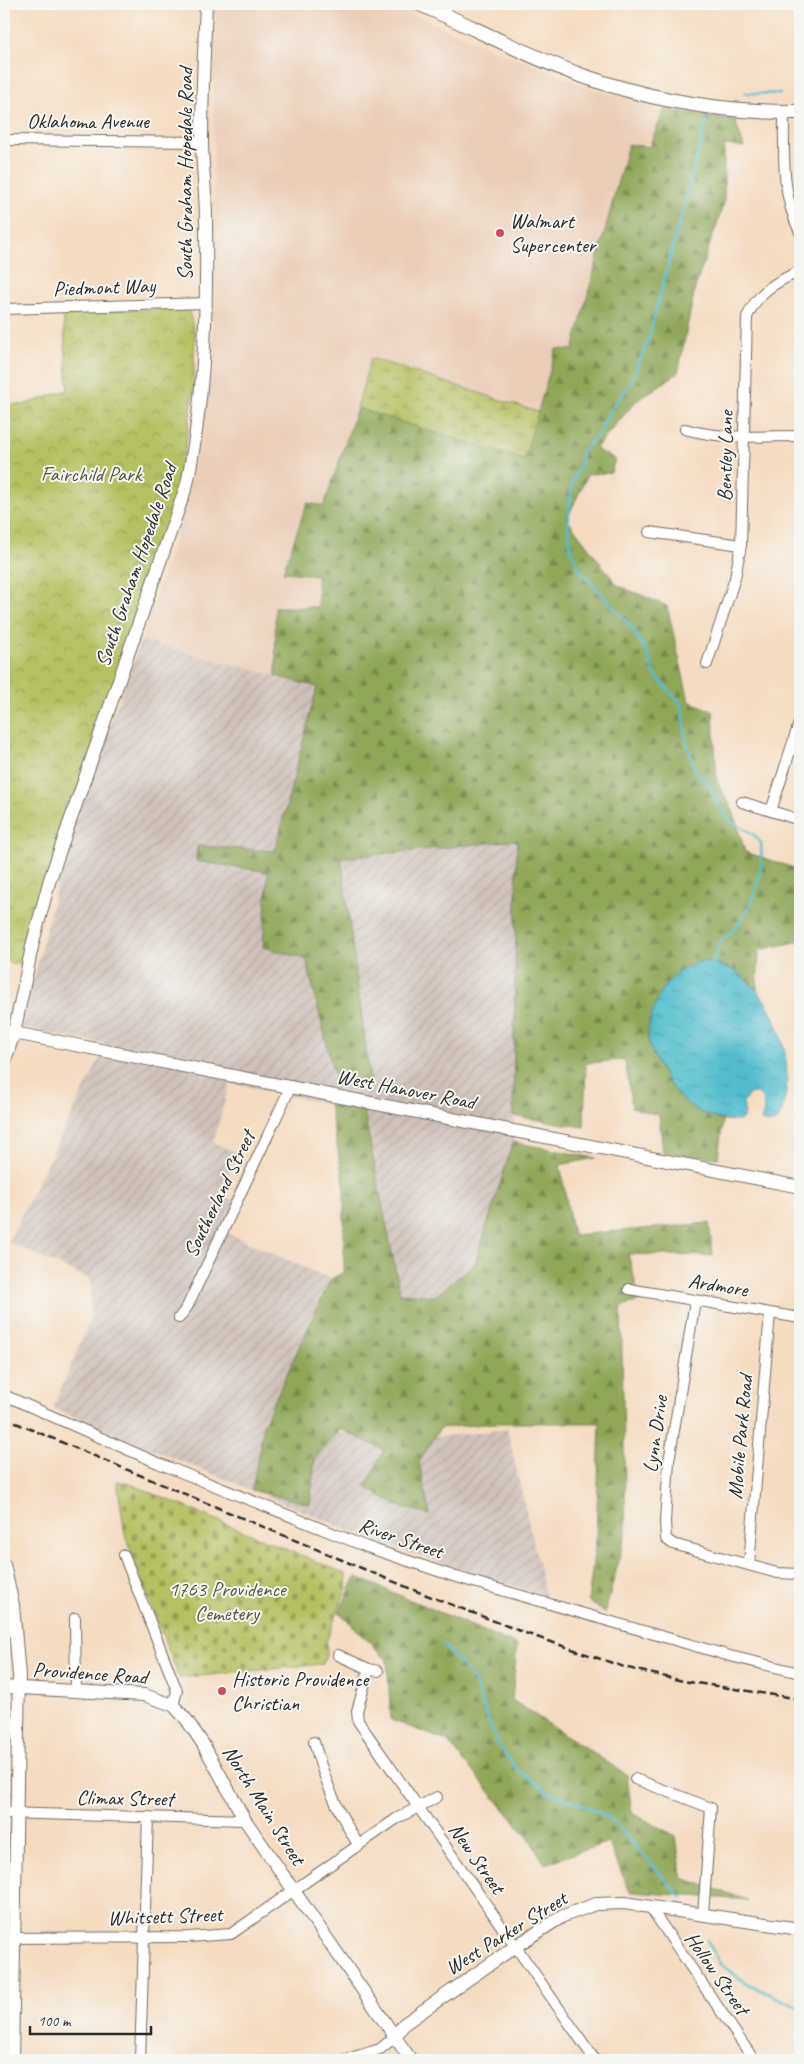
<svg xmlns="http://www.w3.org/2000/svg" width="804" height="2064" font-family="Caveat,sans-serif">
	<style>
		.built { fill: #eaceb7 }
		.industrial { fill: url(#industrial-furrows) }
		.forest { fill: url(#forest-firs); stroke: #5e6942 }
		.wetland { fill: url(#wetland-marsh); stroke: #707647 }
		.cemetery { fill: url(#cemetery-stones); stroke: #707647 }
		.park { fill: url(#park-crowns); stroke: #707647 }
		.water { fill: url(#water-ripples); stroke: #3e747c }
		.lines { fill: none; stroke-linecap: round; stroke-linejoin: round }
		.stream { stroke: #52bdce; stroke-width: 2.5 }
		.minor-casing { stroke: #716960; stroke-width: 12 }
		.tertiary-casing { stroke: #716960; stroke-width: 14 }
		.secondary-casing { stroke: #716960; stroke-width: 16 }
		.minor { stroke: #fff; stroke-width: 10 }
		.tertiary { stroke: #fff; stroke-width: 12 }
		.secondary { stroke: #fff; stroke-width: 14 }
		.rail { stroke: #2b2b2b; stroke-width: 2.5; stroke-dasharray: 8 4; stroke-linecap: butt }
		.poi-dot { fill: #d1495b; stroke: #f6f6f2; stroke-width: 2 }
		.labels { text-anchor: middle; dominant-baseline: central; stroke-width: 4; stroke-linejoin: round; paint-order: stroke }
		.street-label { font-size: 21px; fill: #2b2b2b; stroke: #f6f6f2 }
		.poi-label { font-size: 21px; fill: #2b2b2b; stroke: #f6f6f2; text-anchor: start }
		.park-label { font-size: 21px; fill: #55583c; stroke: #f6f6f2 }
	</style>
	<defs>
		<pattern id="industrial-furrows" width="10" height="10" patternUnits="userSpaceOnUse" patternTransform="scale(1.25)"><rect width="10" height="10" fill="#cfc1ba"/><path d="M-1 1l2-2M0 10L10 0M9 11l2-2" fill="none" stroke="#b2a6a0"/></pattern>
		<pattern id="forest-firs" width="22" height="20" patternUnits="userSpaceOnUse" patternTransform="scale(1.25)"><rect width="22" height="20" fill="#90a759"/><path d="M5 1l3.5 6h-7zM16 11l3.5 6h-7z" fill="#76884a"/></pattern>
		<pattern id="wetland-marsh" width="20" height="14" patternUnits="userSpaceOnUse" patternTransform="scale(1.25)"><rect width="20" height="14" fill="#b6c163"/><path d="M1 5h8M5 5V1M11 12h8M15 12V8" fill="none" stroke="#949d52"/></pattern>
		<pattern id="cemetery-stones" width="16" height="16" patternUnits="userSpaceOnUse" patternTransform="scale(1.25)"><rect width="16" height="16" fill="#b6c163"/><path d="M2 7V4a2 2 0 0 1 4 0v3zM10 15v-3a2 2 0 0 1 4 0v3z" fill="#949d52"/></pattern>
		<pattern id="park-crowns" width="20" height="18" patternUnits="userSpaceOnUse" patternTransform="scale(1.25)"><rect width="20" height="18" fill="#b6c163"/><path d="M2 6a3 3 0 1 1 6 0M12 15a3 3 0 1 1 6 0" fill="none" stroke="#949d52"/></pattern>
		<pattern id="water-ripples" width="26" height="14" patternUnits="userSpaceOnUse" patternTransform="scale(1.25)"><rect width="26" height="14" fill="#52bdce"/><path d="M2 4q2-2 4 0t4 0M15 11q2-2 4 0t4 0" fill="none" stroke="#449aa7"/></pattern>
	</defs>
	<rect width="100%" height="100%" fill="#f6f6f2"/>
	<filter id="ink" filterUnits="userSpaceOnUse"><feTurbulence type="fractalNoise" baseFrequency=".02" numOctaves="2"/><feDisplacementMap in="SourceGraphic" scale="10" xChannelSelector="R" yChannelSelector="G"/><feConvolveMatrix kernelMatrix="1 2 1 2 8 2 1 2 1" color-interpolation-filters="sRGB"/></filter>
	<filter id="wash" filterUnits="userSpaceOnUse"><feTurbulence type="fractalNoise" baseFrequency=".0096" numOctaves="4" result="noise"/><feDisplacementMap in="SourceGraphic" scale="20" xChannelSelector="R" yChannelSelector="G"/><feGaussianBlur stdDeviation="1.12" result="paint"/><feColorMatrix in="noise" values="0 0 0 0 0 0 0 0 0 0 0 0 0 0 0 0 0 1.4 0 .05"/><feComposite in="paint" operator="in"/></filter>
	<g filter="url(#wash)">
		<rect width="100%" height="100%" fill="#f4dcc1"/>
		<path class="built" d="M214,4h176l83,37 118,47 74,21 -16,38 -21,-3 -55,207 -17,-2 -32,111 -167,-52 -33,99 -17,-4 -24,68 34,4 1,32h-43l1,69 -135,-36 42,-126 30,-143z"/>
		<path class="industrial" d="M141,640l176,47 -42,164 -78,-5 -1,15 72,11 -5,75 43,12 29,119 36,8 -30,-228 176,-18 -3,298 -39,126 -45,37 -30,-8 -37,-185 -34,-4 -99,-21 -17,59 23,11 -17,41 16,7 -10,31 106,47 -67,144 137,18 106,-12 39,168 -171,-56 -322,-133 37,-88 1,-40 -83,-38 99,-198 -85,-16 46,-189z"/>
		<path class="forest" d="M665,109l70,11 9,27 -20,-2v58l-29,85 -17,85 -43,29 -40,47 20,10 -4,14 -23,1 -21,45 50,66 50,21 22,95 24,10 4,71 15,26 13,44 55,18v71l-41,9 -2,40c-18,-16 -31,-28 -56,-29l-51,59 -2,17 6,20 47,55 22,9 -5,37 -55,-6 -4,-37 -27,-7 -7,-48 -39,3 -2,64 -71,-11 4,-276 -176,18 30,229 -36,-9 -29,-119 -43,-12 5,-75 -72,-11 1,-15 78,5 42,-164 -41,-11 -1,-69h43l-1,-32 -34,-3 24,-69 17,3 33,-98 167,52 32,-111 17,1 55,-206 21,3z
			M329,1104l34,4 37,185 35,3 40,-32 38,-122 83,16 -36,7 13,70 136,-12 4,33 -85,-2 12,47 -19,5 5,226 -21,81 -17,-12 8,-62 4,-116h-103l-57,5 -21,35 11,52 -34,-10 -30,-18 18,-37 -44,-21 -25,29 -5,46 -58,-14 12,-67 67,-144 13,-7v-89z
			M356,1577l161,68 -5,55 115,75 5,38 44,23 6,42 66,22 -118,-8 -22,-50 -63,22 -15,-24 -83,-99 -56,-21 -4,-60 -48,-48z"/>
		<path class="wetland" d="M371,358l167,54 -14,48 -167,-52z"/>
		<path class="cemetery" d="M117,1481l16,4 213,89 1,13 -21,55 1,9 -4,13 -144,14 -54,-143z"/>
		<path class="park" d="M188,308l7,27 -2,61 -12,78 -14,54 -138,406 -8,32 -17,-5v-557l19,1 45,-15 -5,-78z"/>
		<path class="water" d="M701,961c56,3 87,67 86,118 0,15 -4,28 -9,42l-6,2 -11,-2 3,-10 -1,-13 -6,-5 -8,1 -6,9 2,13 -5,5c-40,0 -65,-22 -82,-56 -4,-8 -9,-20 -10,-29 0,-12 4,-22 8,-33 9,-22 23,-35 45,-42z"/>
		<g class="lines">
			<path class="stream" d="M744,93l36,1
				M706,122l-58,219 -19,45 -17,21 -14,27 -16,18 -2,13 -8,18 -4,44 3,24 10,21 46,50 19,28 9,25 23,25 5,11 3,30 9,29 14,16 7,14 15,21 22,13 8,9 1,21 -6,24 -9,24 -15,20 -12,9 -7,22
				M443,1644l31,36 19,53 9,17 16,20 30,22 51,20 13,8 70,78
				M707,1940l13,24 26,19 54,25"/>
		</g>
	</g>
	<g filter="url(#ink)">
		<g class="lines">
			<g class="minor-casing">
				<path id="minor" d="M784,113c0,41 -3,81 16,119
					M4,140l198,2
					M4,309l202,-6
					M685,429c38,11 77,7 115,7
					M649,532l92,13
					M707,664l28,-86 6,-33 6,-228c11,-26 29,-35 53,-46
					M742,802l58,18
					M771,811l29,-91
					M629,1289l171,29
					M695,1301l-26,160 -4,60 1,18 7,5 104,29 23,1
					M179,1318l8,-11 104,-221
					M4,1395l154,68 209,84 86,29 277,80 70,17
					M124,1555l53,136 -4,14
					M749,1565l21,-252
					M75,1618l1,72
					M338,1655l31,14 9,2
					M369,1669l-12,42 1,10 237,339
					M314,1742c10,38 24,71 45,104
					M635,1779l76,29 -8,107
					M4,1813l241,7
					M650,1907l104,153
					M4,1938l184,-1 43,-3 165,-115 41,-22
					M140,2060l8,-243
					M344,2060l36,-11 15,-12"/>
			</g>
			<g class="tertiary-casing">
				<path id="tertiary" d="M4,1031l796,156
					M4,1063l10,-30 19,-91 17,-63 137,-395c18,-87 20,-175 19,-264 0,-27 -4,-53 -4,-80 0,-45 2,-91 4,-136
					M4,1565l9,40 6,71 -7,384
					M4,1687l140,8 29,10 13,14 17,25 42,76 166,240
					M395,2037l9,-13 112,-78 47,-30 33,-12 28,-1 176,26"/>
			</g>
			<g class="secondary-casing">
				<path id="secondary" d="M420,4c53,23 105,51 160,71 70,25 146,38 220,37"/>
			</g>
			<use href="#minor" class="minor"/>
			<use href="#tertiary" class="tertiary"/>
			<use href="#secondary" class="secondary"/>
			<path class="rail" d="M4,1418l412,173 112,43 96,33 59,14 117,18"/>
		</g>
	</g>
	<g class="poi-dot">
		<circle cx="500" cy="233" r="5"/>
		<circle cx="222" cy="1691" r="5"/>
	</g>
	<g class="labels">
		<g class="street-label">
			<text x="88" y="121">Oklahoma Avenue</text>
			<text transform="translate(185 174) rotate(-90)">South Graham Hopedale Road</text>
			<text transform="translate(104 287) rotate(-2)">Piedmont Way</text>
			<text transform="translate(725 456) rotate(-89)">Bentley Lane</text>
			<text transform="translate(136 565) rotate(-71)">South Graham Hopedale Road</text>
			<text transform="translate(406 1089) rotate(11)">West Hanover Road</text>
			<text transform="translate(219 1194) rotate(-64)">Southerland Street</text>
			<text transform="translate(718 1285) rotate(9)">Ardmore</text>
			<text transform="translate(655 1434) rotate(-82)">Lynn Drive</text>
			<text transform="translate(740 1437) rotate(-85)">Mobile Park Road</text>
			<text transform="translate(401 1538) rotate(19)">River Street</text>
			<text transform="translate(90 1673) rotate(4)">Providence Road</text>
			<text transform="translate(125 1798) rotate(1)">Climax Street</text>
			<text transform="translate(264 1805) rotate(58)">North Main Street</text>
			<text transform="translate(477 1858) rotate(55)">New Street</text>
			<text transform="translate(165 1916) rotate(-2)">Whitsett Street</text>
			<text transform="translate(506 1933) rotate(-32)">West Parker Street</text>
			<text transform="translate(717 1973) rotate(55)">Hollow Street</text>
		</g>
		<g class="poi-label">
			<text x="510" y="221">Walmart<tspan x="510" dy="24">Supercenter</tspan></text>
			<text x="232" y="1679">Historic Providence<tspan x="232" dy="24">Christian</tspan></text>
		</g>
		<g class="park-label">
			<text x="91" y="474">Fairchild Park</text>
			<text x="227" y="1589">1763 Providence<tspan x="227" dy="24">Cemetery</tspan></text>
		</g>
	</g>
	<rect width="804" height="2064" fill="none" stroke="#f6f6f2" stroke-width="20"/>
	<path d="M30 2026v8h121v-8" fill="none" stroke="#2b2b2b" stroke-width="2.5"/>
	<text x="38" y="2026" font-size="15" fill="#2b2b2b" stroke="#f6f6f2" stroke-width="4" paint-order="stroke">100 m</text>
</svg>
